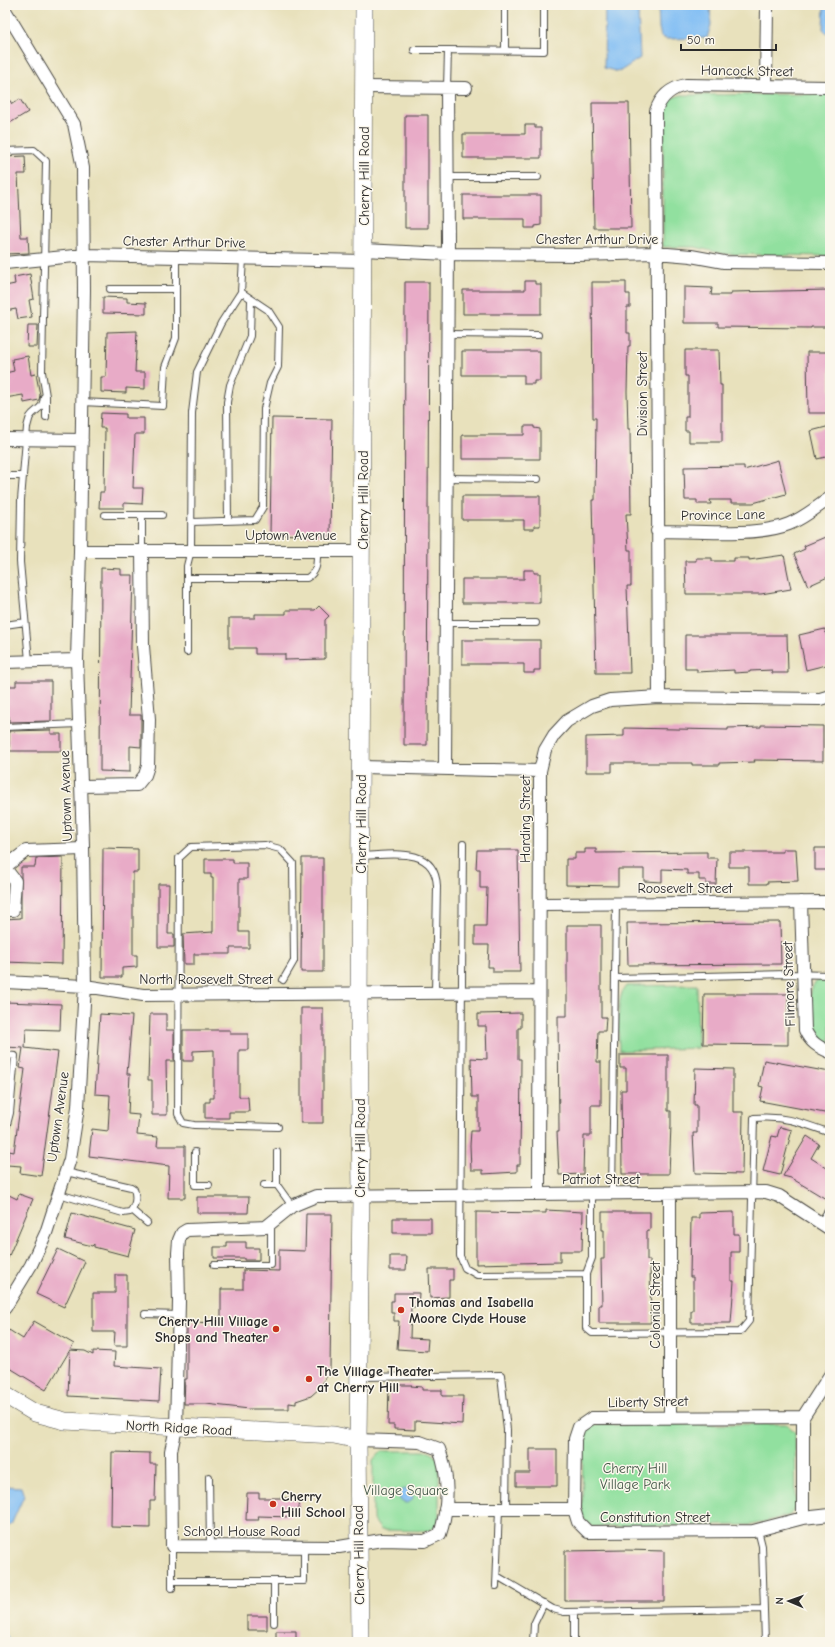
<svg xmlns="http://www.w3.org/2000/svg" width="835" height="1647" font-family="'Comic Neue',sans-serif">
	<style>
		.green { fill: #91e09f; stroke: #5e8665 }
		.water { fill: #81bef4; stroke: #567490 }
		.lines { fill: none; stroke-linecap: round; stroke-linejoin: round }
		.stream { stroke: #81bef4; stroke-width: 4 }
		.building { fill: #e8abc7 }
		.lane-casing { stroke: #474641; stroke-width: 8 }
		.street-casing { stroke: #474641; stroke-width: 14 }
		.secondary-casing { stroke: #474641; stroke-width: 18 }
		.lane { stroke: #fff; stroke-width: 6 }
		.street { stroke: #fff; stroke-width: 12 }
		.secondary { stroke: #fff; stroke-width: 17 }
		.poi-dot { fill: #c8321e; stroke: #fbf7ec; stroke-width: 1.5 }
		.labels { text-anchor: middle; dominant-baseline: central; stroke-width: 3; stroke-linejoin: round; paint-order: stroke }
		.street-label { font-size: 14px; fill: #2b2b2b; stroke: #fbf7ec }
		.poi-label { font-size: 14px; font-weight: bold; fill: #2b2b2b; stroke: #fbf7ec; text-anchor: start }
		.park-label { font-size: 14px; fill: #445848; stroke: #fbf7ec }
	</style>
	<rect width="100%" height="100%" fill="#fbf7ec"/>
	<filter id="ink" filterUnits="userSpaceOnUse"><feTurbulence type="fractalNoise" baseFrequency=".025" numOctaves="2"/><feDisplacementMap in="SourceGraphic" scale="8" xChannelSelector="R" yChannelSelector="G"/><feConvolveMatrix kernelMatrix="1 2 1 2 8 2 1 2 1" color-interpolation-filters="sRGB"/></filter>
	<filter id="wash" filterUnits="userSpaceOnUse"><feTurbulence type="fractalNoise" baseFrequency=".012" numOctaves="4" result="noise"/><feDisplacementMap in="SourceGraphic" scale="16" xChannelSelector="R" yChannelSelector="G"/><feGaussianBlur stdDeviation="0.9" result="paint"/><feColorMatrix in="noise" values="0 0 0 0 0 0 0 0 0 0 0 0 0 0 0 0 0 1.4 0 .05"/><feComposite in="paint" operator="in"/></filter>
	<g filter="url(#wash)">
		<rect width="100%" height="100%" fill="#e8e1bc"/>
		<path class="green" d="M830,94v162l-106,-2 -29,-7h-32v-146l18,-6z
			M830,980v67c-6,-4 -10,-7 -14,-13 -6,-8 -9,-44 -1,-51 4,-4 10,-3 15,-3z
			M697,985l1,63 -79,3c0,-16 -4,-53 7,-65z
			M786,1424l9,8 1,74 -6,9 -38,10 -160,2 -10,-9 1,-82 8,-11z
			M381,1451h49l9,8v65l-10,7 -48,-1 -8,-11v-59z"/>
		<path class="water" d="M605,5h35l-2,4 2,49 -21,14 -15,-4z
			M658,5h52l1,20 -4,13 -41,1 -5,-2 -2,-9z
			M824,5h6v31l-7,-7z
			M5,1486l16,1 3,9 -13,29 -6,2z
			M399 1496a7 7 0 1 1 14 0a7 7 0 1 1-14 0Z"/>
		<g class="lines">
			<path class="stream" d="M5,1636l4,6"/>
		</g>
		<g id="blocks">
			<path class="building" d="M5,93l7,11 8,-5 8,13 -23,14z
				M592,103h37l2,125h-37z
				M405,115h23v113h-23z
				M525,125h10v3h6v30h-78v-24h62z
				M25,156l1,18h-8l3,63h7l1,16 -24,1v-97z
				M463,195h78v30l-6,1v2h-10v-9h-62z
				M30,274l4,25 -5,1 3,17 -14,2 -2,-10 -11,2v-25l10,-2 -1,-7z
				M525,281h10v3h6v30h-78v-24h62z
				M405,282h24l-2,463h-23z
				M592,282h34v12h4v13h-3v26h3v13h-2l-1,46 1,37h2l1,85h-5l2,36h3v36h-4l3,87h-34l-4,-173h3l1,-82h-3z
				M684,287l28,1 -1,7h20v-3l99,-2v37h-19v1l-93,-1v-4h-34z
				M103,297l24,1v4l19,1v11l-43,-1z
				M28,325h10l-1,22h-10z
				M137,331l-2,41h10v17l-19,-1v5l-25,-1v-15h5l1,-45z
				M685,350h34l1,35h2v57h-33v-11h-4v-14h3v-41h-3z
				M462,351h78v30h-6v3h-10v-9h-62z
				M807,352h23v61h-22z
				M28,356l3,19 5,-1 4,21 -1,5 -15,3 -1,-8 -18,3v-25l9,-2 -2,-12z
				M101,413l25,1v4h18v16h-9l-2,54h10l-1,16 -18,-1v5h-25l1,-16h4l1,-64h-5z
				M272,418l60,1 -2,117 -60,-2z
				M524,426h10v2l6,1v30h-78v-24h62z
				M830,426v30l-13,3 -6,-28z
				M778,460l8,34 -33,9h-22v-3h-21l1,4h-14v-4h-12l-1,-33 60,-1v4z
				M462,496h78v30h-6v3h-10v-9h-62z
				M830,535v41l-22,10 -14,-32 11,-5 -1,-3z
				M784,555l7,34 -30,5h-75l-1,-33h11v-3h16v3h22v-3h15v2z
				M101,568l20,1v6h12l-4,140h12v32l-11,-1v26l-30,-1z
				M524,570h10v3h6v30h-78v-24h62z
				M319,606l10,10 -4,4v39l-40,1v-6h-30v-6h-26v-30h26v-4h31v-4h29z
				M825,629l5,23v12l-24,6 -7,-35z
				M685,635h102l1,38h-16v-3l-22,1v1l-16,1v-3l-37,2v-3h-12z
				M462,640h78v30h-6v3h-10v-9h-62z
				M16,681h35v40l-42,1v-6h-4v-30h11z
				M761,725l62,1v35l-69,-1 1,2 -36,1v2h-27v-2h-80v9h-26v-35l38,-1v-8l104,2v-2l33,-1z
				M51,730v4h10v17h-52v-20z
				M103,848l35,1v23h-5v83h4v12l-15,1v9h-20z
				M815,848h15v22h-15z
				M585,849h11v4l111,-1v6h10l-1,26h-10v-4h-7v-6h-12v-4l-25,-1v13l-18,-1v-12h-26v17l-52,-1v-26h9v-6h10z
				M783,849h13l2,32 -31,1v2h-18v-17h-20v-15h54z
				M477,850h41l2,122h-27v-5h-5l1,-22h-14v-19h11l1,-38h-7v-19h-4z
				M63,857l-1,107 -57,-2v-43l16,-1v-51h14l1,-9z
				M302,858h21v114h-22z
				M205,859h28v4h14v16h-8v53h10v16h-19v6h-36v10h-10l-1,-30 30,-2v-54h-2v-4h-6z
				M158,884h11l-1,50h6v13h-16z
				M780,922l1,42 -153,1 -1,-42z
				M567,925h34v92h5l-1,14h-7l-1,31h4v43h-10v31h-7l-1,38 -24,1 -2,-43h2l-1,-116h9z
				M704,994h84v51l-85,-1z
				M5,1002l56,2 -1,26 -34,-1 -1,19 33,4 -17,124 -21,-3 1,-7 -14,-1 2,-14 5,1 11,-83 -5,-1 3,-20 -18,-1z
				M301,1008h22v115h-22z
				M521,1013v15h-3v31h3l-1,106h-3v7l-34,2v-4h-12l-1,-25 1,-14h7v-34h-6l-1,-39 16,1 -1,-33h-8v-12z
				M100,1014l32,2 -5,58h3l-2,40 11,1 -2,20 21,2 -1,9h28v52h-17l1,-32 -80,-10 3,-27 16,2 2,-36 -15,-1z
				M150,1014h16v16h8v31h-8l1,54h-15v-35h-4z
				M183,1030h47v4h18v16h-9v47h9l1,15h-20v6h-24v-16h5v-4h4v-48l-21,1v10h-10z
				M620,1055h48v56h3v14l-2,49h-47l-1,-84h5v-22h-6z
				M764,1060l66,12v42l-70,-13 3,-14 -4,-1z
				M695,1068l38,1v43h10l-1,62 -47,-1 -2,-40h4v-28h-3z
				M780,1127l12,3 -12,45 -17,-4 9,-35 5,1z
				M807,1136l12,8 -8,14 19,12v22l-4,7 -35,-21 -8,-2z
				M5,1193l12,6 2,-5 14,5 -28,66z
				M197,1197h52l-1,16h-51z
				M546,1210l37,2 -1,39h-22v11l-84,2v-52l70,1z
				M602,1212h48v18h-3v30h3l1,63h-52v-18h3l-1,-46h3v-29h-2z
				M734,1212v22h5v18h-8v29h3l-3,42h-40v-12h2v-34h-3l1,-59h8v-5z
				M72,1213l63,17 -7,26 -34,-9v-3l-2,2 -27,-7z
				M306,1214h26l-2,156 -4,-1 -1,9 -4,9 -10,9 -15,5v3l-7,-1v6h-40l-43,-5h-22l1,-25h2v-57l34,1v-34h22v-19l36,1v-21l26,1z
				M393,1218h38v15h-38z
				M227,1242h19v6h13v12h-15v-2h-30v-11h13z
				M58,1249l27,13 -21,45 -28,-13z
				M390,1256h17l-1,14h-16z
				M429,1269h24v11h-4v17l-19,1z
				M115,1275h12v71h-13l1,-14h-22v-39h22z
				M394,1293h25l-1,14h-7l-1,31 18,1 -1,12 -30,-2 2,-28h-5v-8h-3v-12h3z
				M34,1321l40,23 -4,6 15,1 8,4v-4l22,1 -1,14 47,3 -2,32 -91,-5 2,-46 -24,40 -41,-25v-28l4,-7 14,9z
				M389,1385h23l-1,1 11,1v3h20v6h21l-1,28 -47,-3v9l-21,-1v-4h-6z
				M530,1449h27v37h-41v-13h14z
				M112,1452l38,1v11h6l-1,37h-5v27l-39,-1z
				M247,1493h12v5h34v3h7l-2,14 -6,-1v3l-34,-1 1,4h-13z
				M626,1550l38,1v50h-99v-50z
				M247,1616h20v14h-20z
				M276,1631h20v11h-20z"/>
		</g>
	</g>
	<g filter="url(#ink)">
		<use href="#blocks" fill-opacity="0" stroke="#474641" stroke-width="1"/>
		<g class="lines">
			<g class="lane-casing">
				<path id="lane" d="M414,50h34
					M505,50v-45
					M447,88l1,-38 96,1v-46
					M5,151l29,-1 12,11 -4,211 4,24v21
					M448,177h90
					M110,289h65
					M448,334l90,1
					M82,402l81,4 2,-39 11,-29v-81
					M5,476h18
					M447,478l91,1
					M105,515h37v36
					M142,515h20
					M228,521l-1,-119 3,-17 20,-49 1,-36
					M191,522l64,-2 8,-13 1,-98 6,-26 8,-16 1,-40 -11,-17 -27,-18
					M187,578h120c11,-7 10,-15 10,-28
					M446,623h90
					M5,625l20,-3
					M187,652v-86l4,-16 1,-137 5,-41 24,-49 20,-31 2,-33
					M29,661l-9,-99 1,-62 6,-73c1,-3 2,-8 3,-10 6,-9 13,-7 14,-20
					M5,727l74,-3
					M463,844l-3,412 5,12 12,7 109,-1
					M361,856c29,-1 74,-11 76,30l-2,106
					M615,978l171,-4 44,1
					M5,1055l10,1 -5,57 -5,19
					M278,1127l-84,-2 -11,-2 -5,-9 1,-256 12,-11 74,-2 15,4 13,14 1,98 -11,19
					M195,1152v33h14
					M277,1152v33l15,21
					M264,1185h13
					M59,1194l64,19 7,-1c6,-7 7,-14 4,-23l-3,-2 -65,-15
					M592,1194v64l-6,16v54l6,5 148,-1 9,-11 5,-203c29,-3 49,5 76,15
					M612,1194l4,-291
					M132,1210l15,13
					M820,1223l10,-15
					M214,1265h57v-41
					M145,1314l34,1
					M361,1377l140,-2 6,55 -1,79
					M209,1477l1,69
					M758,1530l4,16 3,96
					M172,1546v42
					M497,1576l56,33 11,3 200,-3
					M172,1581h132v-35
					M274,1581v42
					M496,1586l3,-77
					M533,1642l1,-18 10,-21
					M574,1642v-30"/>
			</g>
			<g class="street-casing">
				<path id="street" d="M5,10l69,114 9,44 1,122 -4,261
					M766,86l1,-81
					M364,87l102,1
					M363,250l85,4 130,1 78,-2 35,3 33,6 106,1
					M5,263l79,-8 280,6
					M5,439l77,1
					M657,531c36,0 100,6 132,-7 15,-6 28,-17 41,-26
					M5,662l72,-2
					M659,697l-3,-586c5,-15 15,-23 30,-26l144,2
					M361,767l179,4
					M445,768l3,-527 -1,-153
					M81,786l56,-1 8,-10 3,-9 1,-47 -6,-73 -1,-95
					M5,867l21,-16 57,-2
					M5,868l10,13 -2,29h-8
					M801,902l4,128c5,12 13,17 25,22
					M540,904l290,-2
					M5,982l80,4 58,9 396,-3
					M539,1194l1,-423 5,-21 9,-15 13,-14 25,-15 18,-6 49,-3 161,2 10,-3
					M5,1308l26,-43 15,-32 24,-74 8,-52 7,-121 -2,-141 -6,-185 3,-109h283
					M670,1416v-223
					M358,1440l62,2 19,7c10,25 10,58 1,85l-15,7 -43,-1 -43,7 -167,-1 -1,-95 5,-23 3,-126 -1,-49 1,-13 3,-7 5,-3 79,-3 26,-21 24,-10 450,-4 13,4 51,33
					M445,1509h129l4,13 10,10 165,-1 50,-13 27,-3
					M574,1509l1,-70 4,-12 13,-9 211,-1
					M803,1518v-101l27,-42"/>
			</g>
			<g class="secondary-casing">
				<path id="secondary" d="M5,1395l30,18 30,8 269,14 24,5
					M360,1642l-2,-202 3,-244 -2,-183 5,-1008"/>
			</g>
			<use href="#lane" class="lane"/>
			<use href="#street" class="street"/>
			<use href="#secondary" class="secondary"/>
		</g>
	</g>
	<g class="poi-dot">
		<circle cx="401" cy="1310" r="4"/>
		<circle cx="276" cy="1329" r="4"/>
		<circle cx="309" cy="1379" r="4"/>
		<circle cx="273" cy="1504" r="4"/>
	</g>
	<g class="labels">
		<g class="street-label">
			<text transform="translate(747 71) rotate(1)">Hancock Street</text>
			<text transform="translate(364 176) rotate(-90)">Cherry Hill Road</text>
			<text x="597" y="239">Chester Arthur Drive</text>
			<text transform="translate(184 242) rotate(1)">Chester Arthur Drive</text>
			<text transform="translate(642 394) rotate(-90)">Division Street</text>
			<text transform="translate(363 500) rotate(-90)">Cherry Hill Road</text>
			<text transform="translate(723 515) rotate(-1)">Province Lane</text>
			<text x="291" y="535">Uptown Avenue</text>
			<text transform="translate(66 796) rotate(-92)">Uptown Avenue</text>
			<text transform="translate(525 819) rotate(-90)">Harding Street</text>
			<text transform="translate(361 824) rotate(-90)">Cherry Hill Road</text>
			<text x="685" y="888">Roosevelt Street</text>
			<text x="206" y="979">North Roosevelt Street</text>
			<text transform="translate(789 984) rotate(-92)">Filmore Street</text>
			<text transform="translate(58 1117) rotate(-82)">Uptown Avenue</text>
			<text transform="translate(360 1148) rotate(-90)">Cherry Hill Road</text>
			<text x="601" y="1179">Patriot Street</text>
			<text transform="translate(655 1305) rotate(-90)">Colonial Street</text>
			<text transform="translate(648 1402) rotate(-1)">Liberty Street</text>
			<text transform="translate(179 1428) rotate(3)">North Ridge Road</text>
			<text x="655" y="1517">Constitution Street</text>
			<text x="242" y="1531">School House Road</text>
			<text transform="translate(359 1555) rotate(-91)">Cherry Hill Road</text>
		</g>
		<g class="poi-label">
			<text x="409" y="1302">Thomas and Isabella<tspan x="409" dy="16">Moore Clyde House</tspan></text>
			<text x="268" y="1321" text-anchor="end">Cherry Hill Village<tspan x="268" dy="16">Shops and Theater</tspan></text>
			<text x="317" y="1371">The Village Theater<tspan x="317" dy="16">at Cherry Hill</tspan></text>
			<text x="281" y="1496">Cherry<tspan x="281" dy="16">Hill School</tspan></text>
		</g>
		<g class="park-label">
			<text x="635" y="1468">Cherry Hill<tspan x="635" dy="16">Village Park</tspan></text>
			<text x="406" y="1490">Village Square</text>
		</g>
	</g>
	<rect width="835" height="1647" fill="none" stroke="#fbf7ec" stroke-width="20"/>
	<g transform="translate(789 1601) rotate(272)" stroke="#fbf7ec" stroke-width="3" paint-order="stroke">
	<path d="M0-3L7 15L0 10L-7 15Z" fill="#2b2b2b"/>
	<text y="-6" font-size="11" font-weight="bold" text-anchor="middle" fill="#2b2b2b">N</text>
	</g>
	<path d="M681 44v6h95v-6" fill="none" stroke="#2b2b2b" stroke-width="2"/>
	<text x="687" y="44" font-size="12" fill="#2b2b2b" stroke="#fbf7ec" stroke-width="3" paint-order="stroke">50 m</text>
</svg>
